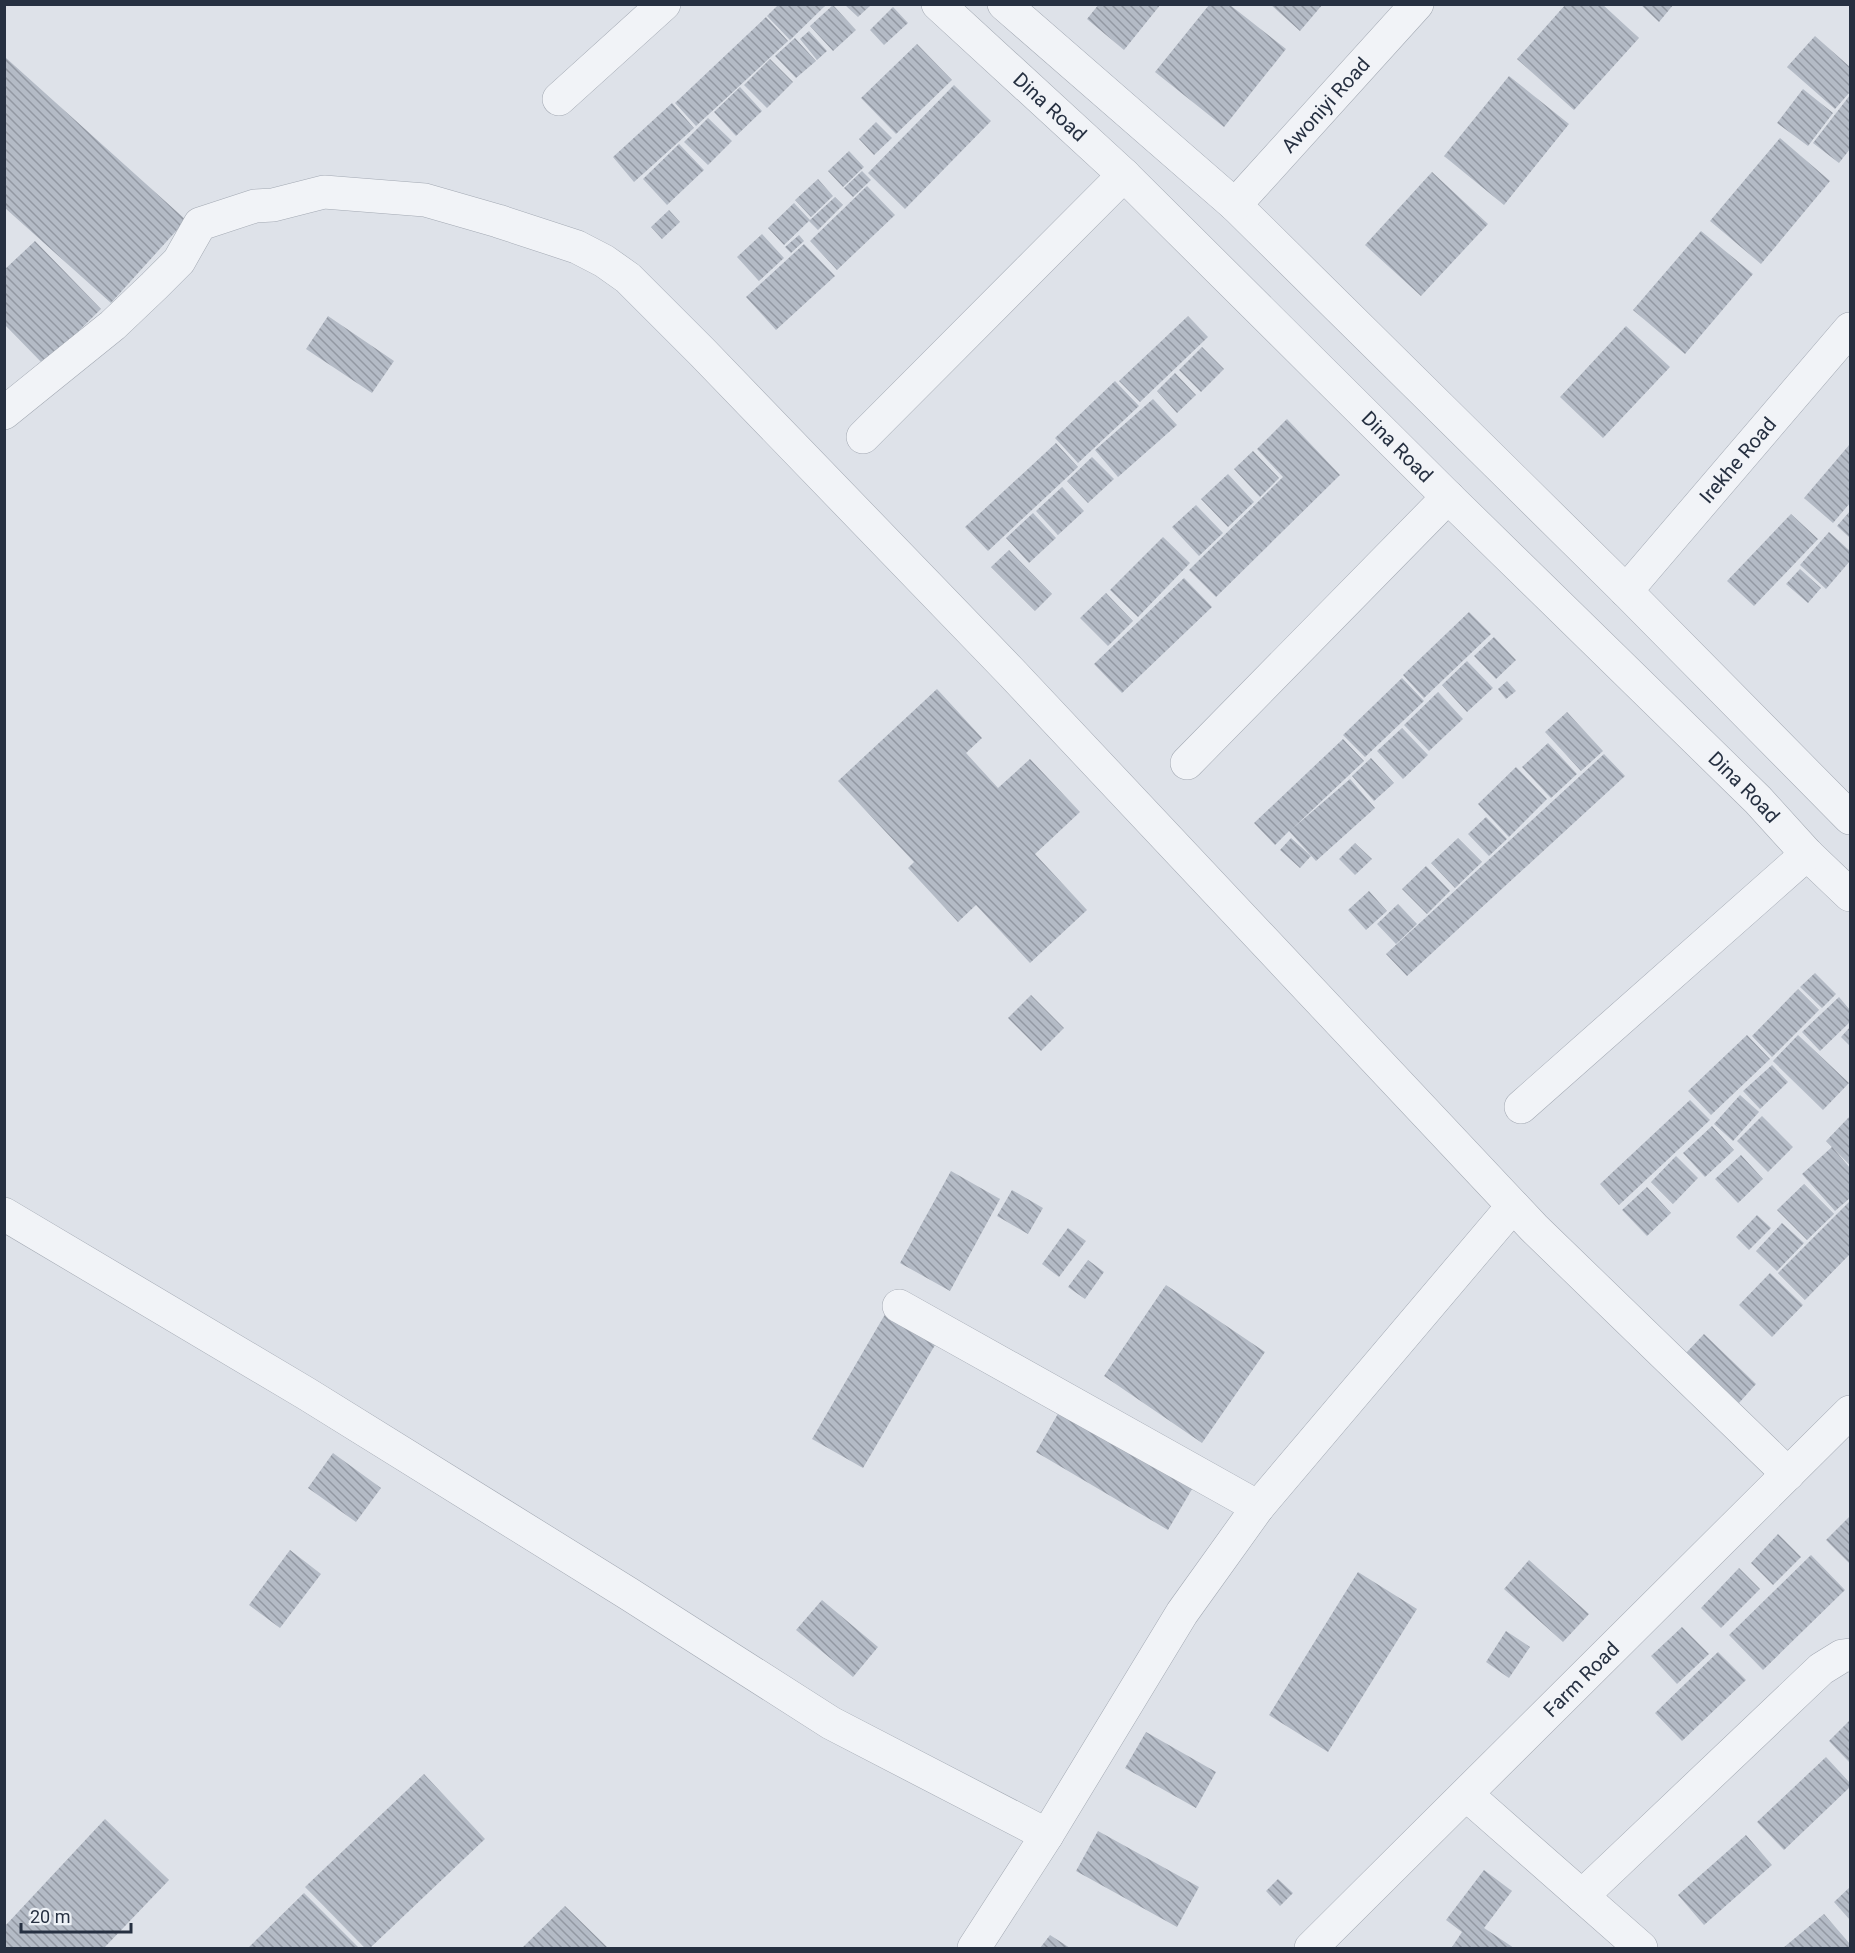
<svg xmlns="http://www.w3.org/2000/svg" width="1855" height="1953" font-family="Roboto,sans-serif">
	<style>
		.building { fill: url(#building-back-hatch) }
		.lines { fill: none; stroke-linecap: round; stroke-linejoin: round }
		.minor-casing { stroke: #a3a9b3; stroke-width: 34 }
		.minor { stroke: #f1f3f7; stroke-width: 33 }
		.labels { text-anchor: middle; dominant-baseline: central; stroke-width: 6; stroke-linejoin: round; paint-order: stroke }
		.street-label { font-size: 20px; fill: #263041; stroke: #edf1f6 }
	</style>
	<defs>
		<pattern id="building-back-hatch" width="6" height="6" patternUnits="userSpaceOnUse" patternTransform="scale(1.5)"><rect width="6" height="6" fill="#b4bbc6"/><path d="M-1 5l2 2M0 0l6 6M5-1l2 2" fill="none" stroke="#9298a2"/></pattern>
	</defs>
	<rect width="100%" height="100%" fill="#dee2e9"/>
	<path class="building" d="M779,4h48l-37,36 -23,-24z
		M1099,4h62l-37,46 -37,-31z
		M1270,4h53l-23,27z
		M1566,4h36l37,34 -65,72 -57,-51z
		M1640,4h34l-15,18z
		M833,5l23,25 -23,21 -23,-25z
		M845,5h26l-13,12z
		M1209,5h21l56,44 -62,78 -69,-55z
		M893,7l15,16 -24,22 -14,-15z
		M766,17l22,24 -92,85 -21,-23z
		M809,31l18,20 -10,9 -17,-21z
		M1815,36l35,31v25l-15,17 -48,-42z
		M795,38l21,23 -20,17 -21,-22z
		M917,44l35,36 -56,54 -35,-36z
		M5,57l181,163 -75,83 -106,-95z
		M770,59l23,23 -26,26 -23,-23z
		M1509,76l60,48 -65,81 -60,-49z
		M954,85l37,36 -86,88 -37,-36z
		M740,87l22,24 -26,25 -22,-24z
		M1803,89l30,24 -25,33 -31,-23z
		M1850,95v54l-11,14 -26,-20z
		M672,103l22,25 -60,54 -21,-25z
		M708,118l24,23 -24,24 -24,-23z
		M876,122l16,16 -18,17 -15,-16z
		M1780,138l50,43 -69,83 -51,-43z
		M679,144l25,26 -37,35 -24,-26z
		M849,151l15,16 -21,20 -15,-16z
		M862,171l9,9 -18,17 -9,-9z
		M1432,172l56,52 -67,72 -56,-51z
		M818,179l15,17 -22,21 -16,-17z
		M867,186l28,29 -58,55 -27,-29z
		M835,197l8,8 -25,25 -9,-9z
		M794,203l16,17 -26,25 -16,-17z
		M669,210l11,12 -18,17 -11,-12z
		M1701,231l52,43 -68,80 -52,-44z
		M762,234l22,24 -25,23 -22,-24z
		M799,235l5,6 -13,12 -6,-6z
		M35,241l66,68 -57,56 -40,-41v-54z
		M804,244l31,32 -59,54 -30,-33z
		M328,316l66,45 -22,32 -66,-44z
		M1188,316l20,21 -68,65 -21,-21z
		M1626,326l44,41 -67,71 -43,-41z
		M1202,347l22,22 -23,23 -22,-22z
		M1175,373l21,22 -19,18 -20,-22z
		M1115,381l24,25 -61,57 -23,-25z
		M1153,399l24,26 -59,52 -23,-27z
		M1287,419l53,56 -124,122 -27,-27 94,-93 -26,-28z
		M1056,443l22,24 -90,84 -23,-24z
		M1850,444v59l-17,20 -29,-25z
		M1253,451l26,27 -19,19 -26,-28z
		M1092,457l22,22 -26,24 -21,-22z
		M1228,474l26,28 -26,25 -27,-28z
		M1062,487l22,24 -26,24 -22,-24z
		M1196,505l27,28 -24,23 -27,-29z
		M1850,511v27l-13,-12z
		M1033,513l23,25 -27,25 -23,-25z
		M1791,514l27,25 -64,67 -27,-25z
		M1829,532l21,19v10l-24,28 -26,-24z
		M1163,537l27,26 -52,54 -28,-27z
		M1009,550l43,44 -17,17 -44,-44z
		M1800,569l21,19 -13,15 -22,-19z
		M1184,578l28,29 -90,86 -28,-29z
		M1106,593l27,28 -25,25 -28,-28z
		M1469,612l22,22 -67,64 -21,-23z
		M1494,637l22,23 -20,19 -22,-23z
		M1467,661l26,27 -26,24 -25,-27z
		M1402,678l22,23 -59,56 -22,-22z
		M1507,681l9,10 -10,8 -8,-10z
		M937,689l45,49 -16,15 32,35 32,-29 50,53 -45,42 52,56 -57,53 -54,-58 -18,17 -50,-54 6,-6 -76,-81z
		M1438,692l25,27 -34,32 -25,-26z
		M1567,712l36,39 -22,20 -36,-39z
		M1402,728l26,27 -25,24 -26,-28z
		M1343,739l21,22 -72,68 58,-50 25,29 -59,53 -27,-30 -14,14 -21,-22z
		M1548,743l29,31 -26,24 -29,-31z
		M1604,754l21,22 -218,200 -21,-22z
		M1371,758l23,25 -20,18 -22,-25z
		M1516,767l31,32 -38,38 -31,-33z
		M1486,817l21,22 -18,17 -21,-22z
		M1291,838l20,18 -11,12 -20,-18z
		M1458,838l24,24 -27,26 -24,-25z
		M1355,843l17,16 -17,16 -16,-16z
		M1426,866l24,25 -23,23 -25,-25z
		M1369,891l18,20 -21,19 -18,-20z
		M1398,904l19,20 -21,20 -19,-20z
		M1815,973l21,21 -14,14 -22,-21z
		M1798,989l21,21 -47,47 -20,-21z
		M1031,995l33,33 -23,23 -33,-33z
		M1839,997l11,13v12l-30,29 -18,-19z
		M1850,1027v19l-9,-9z
		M1747,1035l23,24 -59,56 -23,-24z
		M1798,1035l51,48 -26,27 -50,-49z
		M1772,1065l16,17 -28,27 -17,-18z
		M1740,1095l19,17 -26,29 -19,-17z
		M1690,1100l20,20 -91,85 -19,-21z
		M1762,1116l31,31 -25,25 -31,-31z
		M1850,1116v49l-17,-17 17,20v30l-15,13 -33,-37 30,-27 -6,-6z
		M1712,1126l22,24 -29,27 -22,-24z
		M1741,1155l22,24 -25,24 -23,-24z
		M1676,1156l22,22 -25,26 -22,-22z
		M951,1171l49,28 -50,92 -50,-28z
		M1804,1184l30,30 -27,26 -30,-30z
		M1647,1187l24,26 -24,23 -25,-26z
		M1012,1190l31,18 -15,26 -31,-18z
		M1850,1201v53l-45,46 -27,-27z
		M1757,1215l14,13 -22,22 -13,-13z
		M1782,1223l22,20 -27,28 -21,-20z
		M1068,1228l18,13 -27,36 -17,-13z
		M1088,1260l16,12 -19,27 -17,-12z
		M1770,1273l33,32 -31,32 -33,-32z
		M1166,1285l99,67 -63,91 -98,-67z
		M887,1311l51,29 -75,128 -51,-29z
		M1704,1334l52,50 -17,19 -53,-50z
		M1063,1405l132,79 -27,46 -132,-78z
		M333,1453l48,35 -25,34 -48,-34z
		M1850,1516v48l-24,-24z
		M1778,1534l23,23 -28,28 -22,-22z
		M290,1550l31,24 -41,54 -31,-23z
		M1811,1555l34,35 -82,80 -34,-35z
		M1529,1560l60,54 -26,28 -59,-53z
		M1739,1568l21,21 -39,39 -20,-20z
		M1358,1572l59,37 -89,143 -59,-37z
		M822,1600l56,47 -25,30 -57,-47z
		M1682,1627l27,27 -32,30 -26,-28z
		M1506,1631l24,16 -21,31 -23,-16z
		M1718,1652l28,28 -64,61 -27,-28z
		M1850,1720v43l-21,-22z
		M1146,1732l70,40 -20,36 -71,-40z
		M1826,1757l24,26v4l-66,63 -27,-28z
		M424,1774l61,65 -115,109h-5l-60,-61z
		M105,1819l64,61 -65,68h-99v-22z
		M1098,1831l101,56 -22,40 -101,-56z
		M1746,1835l26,30 -68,60 -26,-30z
		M1484,1870l28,21 -28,37 30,20h-61l-1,-1 10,-15 -16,-12z
		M1278,1879l15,14 -13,13 -14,-15z
		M1850,1887v33l-16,-18z
		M304,1893l55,55h-111z
		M565,1906l43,42h-86z
		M1824,1914l26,30v4h-67z
		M1050,1935l20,13h-30z"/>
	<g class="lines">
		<g class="minor-casing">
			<g id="minor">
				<path id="s1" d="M938,4l186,171 324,322 310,303 49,54 43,41"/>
				<path d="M1004,4l231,201 391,386 224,227"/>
				<path d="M559,99l105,-95"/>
				<path id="s2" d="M1235,205l182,-201"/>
				<path d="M4,413l109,-88 41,-39 25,-25 21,-37 55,-18 18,-1 51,-13 101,8 73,21 79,26 27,14 24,17 74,74 308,319 524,557 254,246"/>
				<path d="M863,437l261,-262"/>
				<path id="s3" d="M1626,591l224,-262"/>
				<path d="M1187,763l261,-266"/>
				<path d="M1521,1107l286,-253"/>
				<path d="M4,1214l303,180 322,200 202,129 216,112"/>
				<path d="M899,1306l359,201"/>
				<path d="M1467,1795l174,153"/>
				<path d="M1582,1896l239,-227 21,-13 8,-1"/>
				<path d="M974,1948l73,-113 135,-222 76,-106 255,-301"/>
				<path id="s4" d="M1311,1948l539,-536"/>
			</g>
		</g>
		<use href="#minor" class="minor"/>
	</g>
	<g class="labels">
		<g class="street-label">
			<text stroke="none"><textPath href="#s2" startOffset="135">Awoniyi Road</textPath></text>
			<text stroke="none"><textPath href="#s1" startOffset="152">Dina Road</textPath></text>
			<text stroke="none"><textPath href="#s1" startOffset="638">Dina Road</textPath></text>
			<text stroke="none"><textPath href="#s3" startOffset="172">Irekhe Road</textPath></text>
			<text stroke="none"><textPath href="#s1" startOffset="1124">Dina Road</textPath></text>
			<text stroke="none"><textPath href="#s4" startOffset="381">Farm Road</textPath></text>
		</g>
	</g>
	<rect width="1855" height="1953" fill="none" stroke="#263041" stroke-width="12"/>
	<path d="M21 1923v9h110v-9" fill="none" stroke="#263041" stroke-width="3"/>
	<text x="30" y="1923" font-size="18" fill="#263041" stroke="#edf1f6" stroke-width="4.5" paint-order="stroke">20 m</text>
</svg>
